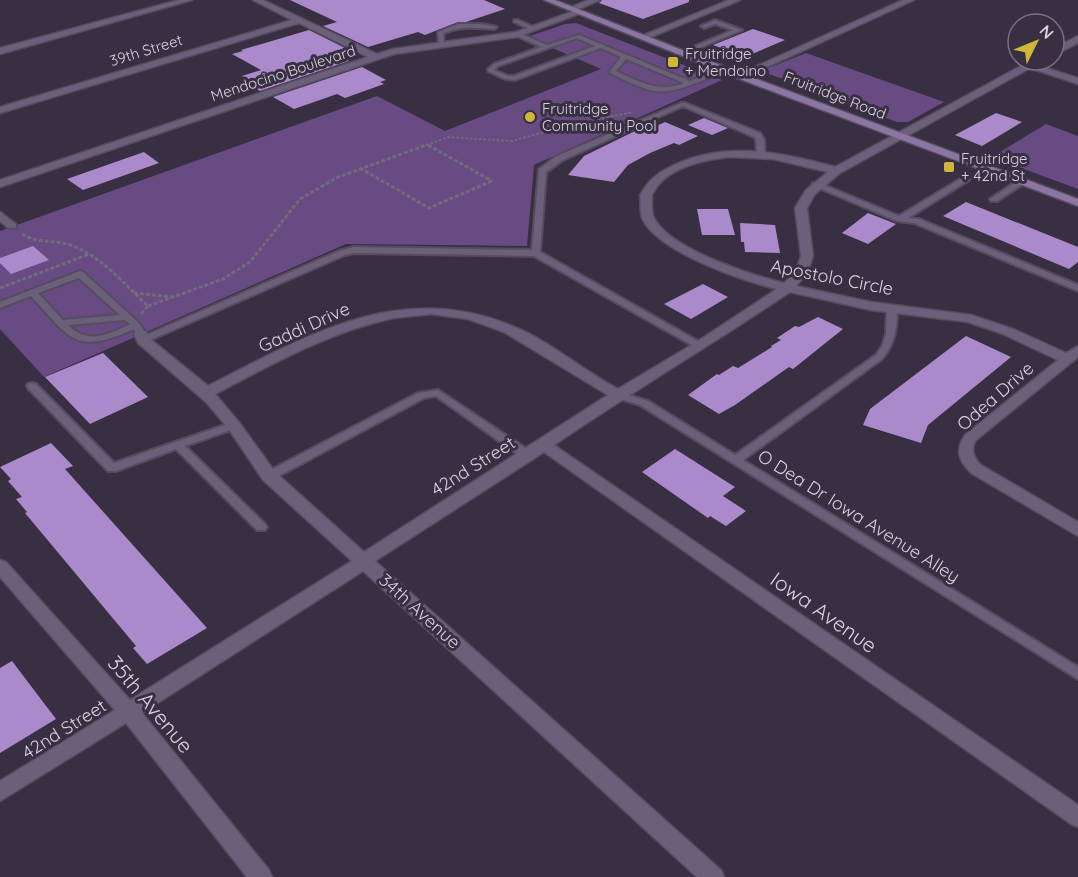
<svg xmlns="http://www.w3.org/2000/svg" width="1078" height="877" font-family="Quicksand,sans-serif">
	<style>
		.green { fill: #674b82 }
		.building { fill: #ab8acc }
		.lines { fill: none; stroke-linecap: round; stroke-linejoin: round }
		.service-casing { stroke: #564c5f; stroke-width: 4 }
		.minor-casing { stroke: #564c5f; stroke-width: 3 }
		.secondary-casing { stroke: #564c5f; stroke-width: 3 }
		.path-far1 { stroke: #736a7c; stroke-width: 2; stroke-dasharray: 3 1.5; stroke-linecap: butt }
		.path { stroke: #736a7c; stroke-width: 3; stroke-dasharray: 4 2; stroke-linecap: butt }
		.service { fill: #6c5f7a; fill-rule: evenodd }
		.minor { fill: #6c5f7a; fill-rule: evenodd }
		.secondary { fill: #8b76a1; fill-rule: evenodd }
		.poi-dot { fill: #d2b736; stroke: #392f43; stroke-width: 2 }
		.labels { text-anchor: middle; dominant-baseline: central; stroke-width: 6; stroke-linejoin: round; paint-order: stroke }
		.far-street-label { font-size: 15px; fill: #d8d2df; stroke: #392f43 }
		.far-poi-label { font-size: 15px; fill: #d8d2df; stroke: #392f43; text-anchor: start }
		.street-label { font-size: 18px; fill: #d8d2df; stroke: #392f43 }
		.near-street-label { font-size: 21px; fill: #d8d2df; stroke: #392f43 }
	</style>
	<rect width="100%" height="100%" fill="#392f43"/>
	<path class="green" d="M576,23l146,57 -188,85 -7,81 -181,-2 -302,133 -44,-48v-98l377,-135 68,35 156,-62 -74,-32 38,-13z
		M806,53l138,49 -36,20h-11l-128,-48 -1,-6z
		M1046,124l32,12v53l-86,-32z"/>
	<path class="building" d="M290,0h194l21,9 -39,13h-8l-33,13 -7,-3 -50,15 -45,-21 14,-4z
		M602,0h87v2l-46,17 -44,-16z
		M753,29l32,11 -40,17 -32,-12z
		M309,30l44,22 -13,4 9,5 -89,30 -17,-9 7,-2 -8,-4 19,-6 -29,-16 11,-3 -2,-1z
		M362,67l24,13 -6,2 4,2 -39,14 -8,-4 -43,15 -21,-12z
		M996,113l26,9 -40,24 -27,-11z
		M704,118l24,10 -16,7 -24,-10z
		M665,122l33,14 -19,9 -5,-2 -24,10 -22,12 -14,17 -46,-7 16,-19 53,-26 6,2z
		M144,152l15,11 -76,27 -16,-11z
		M966,202l112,45v15l-9,7 -126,-53z
		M697,209h31l7,26h-33z
		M868,213l28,11 -28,20 -26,-11z
		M740,223l35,2 5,28 -35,-1 -1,-10h-3z
		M33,246l16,14 -38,14 -11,-11v-5z
		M703,284l25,13 -37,22 -27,-15z
		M818,317l25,12 -50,40 -4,-2 -54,38 -16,9 -31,-19 29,-21 2,1 14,-9 5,2 34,-21 -1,-1 10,-6 -4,-2 18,-12 4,1z
		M966,336l45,21 -83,68 -7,18 -58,-18 7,-16z
		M103,353l45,44 -58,27 -45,-47z
		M51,443l22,23 -8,3 142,159 -60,36 -14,-16 3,-2 -111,-133 2,-1 -11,-13 6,-2 -14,-16 3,-2 -11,-12z
		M675,449l60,38 -12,9 23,15 -20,15 -16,-10 -2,2 -66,-46z
		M12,661l44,58 -56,34v-85z"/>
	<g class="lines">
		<g class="service-casing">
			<path id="service" d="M514,20h4l17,8 -5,1 -16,-7z
				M715,20l27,10 -57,24h-4v-2l52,-22 -18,-6 -11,4 -3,-2z
				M459,24h22l16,3 -3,2c-17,-1 -35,-4 -51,5l1,10 -5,1 -1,-13z
				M517,32l30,13 32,-10 111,46 32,-13 5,1c-7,5 -17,8 -26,12 -44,18 -51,11 -91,-8l-1,-1 12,-15 -20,-9 -86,32 -10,-1 -17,-8v-2l6,-5 47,-17 -26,-12v-2zM577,38l18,8 -81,30h-6l-14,-6 4,-4zM626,59l58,24c-25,10 -45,-1 -68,-12z
				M681,103h4l75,30 4,6 1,15 -4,2 -4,-2 -1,-15 -2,-2 -71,-31 -120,54 -17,12 -6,80 163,92 2,2 -2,2h-6l-163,-92 -180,-3 -9,2 -202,88 -5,-3 6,-4h-6l-4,-7c-60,27 -64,9 -103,-33l-31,12v-6l80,-31 3,1 56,51 7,11 -2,2 195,-85 15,-4 178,3 7,-81 18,-13zM79,278l41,37 -57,5 -25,-27zM125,320l5,4c-23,11 -42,21 -62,1z
				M962,178l7,2 -61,38 11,1 159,66v6l-164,-68 -17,-2 -85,-36 1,-2h6l80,33z
				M1019,180l7,2 -29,19h-6l-1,-2z
				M892,306l5,3c0,20 -2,34 -15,50l-139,101 335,207v12l-438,-274 -26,-8 -1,-2 5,-3 30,9 87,54 141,-100 6,-9 4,-12 1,-25z
				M32,383l4,1 78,79 117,-40h8l1,2 -1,2 -54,19 80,78 2,3 -2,3h-8l-81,-81 -60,22h-8l-80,-83 -1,-2 1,-2z
				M438,390l93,62 1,3 -1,3h-8l-87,-62 -12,2 -151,81 -4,1 -5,-4 1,-3 153,-80z"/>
		</g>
		<g class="minor-casing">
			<path id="minor" d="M179,0h13l-192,54v-6z
				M253,0h10l114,54 16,-5 123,-17 61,-22 7,2 -67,25 -123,17 -394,133v-7l368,-123 -69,-34 -299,90v-6l292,-87z
				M588,0h12l-26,11 -7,-2z
				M729,0h11l-94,39 -7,-2z
				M903,0h11l-171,78 -8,-2z
				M1078,36v7l-24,12v-7z
				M1032,60h12l-7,5 41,13v6l-48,-16 -190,105 -25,21 -8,14 6,48 -6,18 -11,12 75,16 100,13 42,14 53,24 12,-7v11l-103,84c-4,10 -1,17 6,24l97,57v14l-107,-63c-13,-13 -16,-23 -6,-38l93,-75 -55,-26 -35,-12 -97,-12 -81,-18c-78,52 -158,100 -236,153l524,360v22l-7,-3 -527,-372 -169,109 346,309 3,7h-27l-334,-306 -221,142 127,157 3,7h-25l-121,-154 -126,78v-20l115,-71 -115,-133v-17l6,2 124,138 222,-139 -89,-81 -35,-52 -22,-26 -68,-59 -4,-9 2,-3h10l3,7 59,48c98,-50 192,-107 304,-60 38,15 70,44 106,63l77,-46 82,-54c-34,-8 -120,-37 -135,-71 -2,-6 -1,-16 -2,-23 7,-13 17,-22 30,-28 53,-27 111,-15 165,0zM729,157l44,2 55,13 -22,18 -11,18 6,48 -6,17 -11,10c-33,-8 -113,-33 -130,-65 -3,-6 -2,-16 -2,-23 12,-27 50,-35 77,-38zM431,314l37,5 36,13 104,63 -244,157 -89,-80 -37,-51 -23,-27c56,-29 112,-61 174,-75 14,-3 28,-3 42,-5z
				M0,212l16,12v4h-8l-8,-7z"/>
		</g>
		<g class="secondary-casing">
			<path id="secondary" d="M544,0h11l188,74 335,125v7l-341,-128z"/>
		</g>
		<path class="path-far1" d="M426,144l5,3
			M422,147l26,-10 64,4 57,-16 64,-13"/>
		<path class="path" d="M428,145l64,36
			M360,168l69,40 63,-27
			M22,234c13,9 30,6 45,10 32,9 57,40 81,62l-7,8
			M0,288l89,-34
			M134,293l38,4
			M148,306l75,-27 27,-17 50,-63 36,-21 90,-33"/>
		<use href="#service" class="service"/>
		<use href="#minor" class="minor"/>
		<use href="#secondary" class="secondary"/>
	</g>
	<g class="poi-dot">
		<rect x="667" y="56" width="12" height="12" rx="3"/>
		<circle cx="530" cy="117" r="6"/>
		<rect x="943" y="161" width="12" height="12" rx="3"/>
	</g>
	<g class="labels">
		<g class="far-street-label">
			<text transform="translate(146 50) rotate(-17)">39th Street</text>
			<text transform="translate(283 73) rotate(-18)">Mendocino Boulevard</text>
			<text transform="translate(835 95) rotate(21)">Fruitridge Road</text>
		</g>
		<g class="far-poi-label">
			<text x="685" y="53">Fruitridge<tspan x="685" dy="17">+ Mendoino</tspan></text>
			<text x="542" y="108">Fruitridge<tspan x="542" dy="17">Community Pool</tspan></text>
			<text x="961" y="158">Fruitridge<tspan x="961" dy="17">+ 42nd St</tspan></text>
		</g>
		<g class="street-label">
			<text transform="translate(832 277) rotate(11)">Apostolo Circle</text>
			<text transform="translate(304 327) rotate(-24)">Gaddi Drive</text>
			<text transform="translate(995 396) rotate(-41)">Odea Drive</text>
			<text transform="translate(473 466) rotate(-32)">42nd Street</text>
			<text transform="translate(859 516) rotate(32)">O Dea Dr Iowa Avenue Alley</text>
			<text transform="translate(420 611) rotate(42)">34th Avenue</text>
			<text transform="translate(64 729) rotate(-32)">42nd Street</text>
		</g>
		<g class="near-street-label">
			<text transform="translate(824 612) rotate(35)">Iowa Avenue</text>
			<text transform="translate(151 704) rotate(50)">35th Avenue</text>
		</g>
	</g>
	<g transform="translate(1036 42) rotate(47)"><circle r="28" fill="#392f43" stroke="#797081" stroke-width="1.5"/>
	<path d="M0-4.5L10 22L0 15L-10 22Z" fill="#d2b736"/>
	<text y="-9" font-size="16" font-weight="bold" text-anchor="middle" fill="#d8d2df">N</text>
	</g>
</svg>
